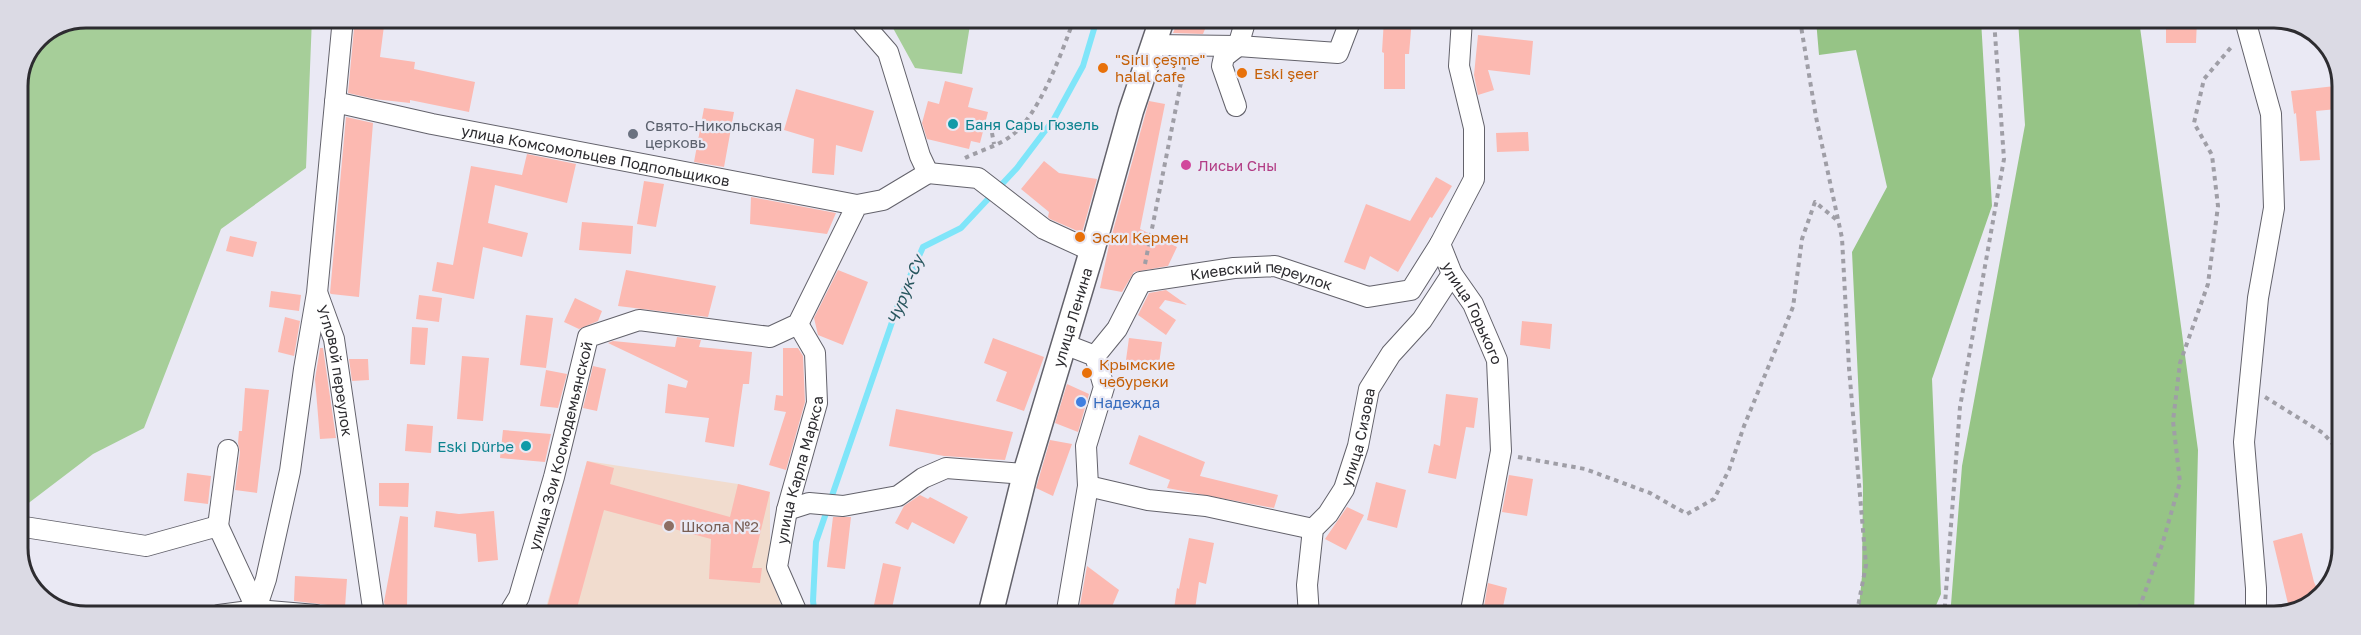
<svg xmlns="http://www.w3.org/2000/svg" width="2361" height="635" font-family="'Golos Text',sans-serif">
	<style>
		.education { fill: #f1dcce }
		.green { fill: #a6ce99 }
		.forest { fill: #96c486 }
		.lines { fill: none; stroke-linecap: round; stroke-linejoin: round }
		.stream { stroke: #7fe5f9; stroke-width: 6 }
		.building { fill: #fcb9b1 }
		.minor-casing { stroke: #63626b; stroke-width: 22 }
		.major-casing { stroke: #63626b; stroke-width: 27 }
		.path { stroke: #9f9ea6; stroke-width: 4; stroke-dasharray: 4.5 4.5; stroke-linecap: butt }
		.minor { stroke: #fff; stroke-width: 20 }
		.major { stroke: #fff; stroke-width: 24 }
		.food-dot { fill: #e8710a; stroke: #eae9f4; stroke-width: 2 }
		.culture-dot { fill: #0f9aa8; stroke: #eae9f4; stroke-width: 2 }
		.worship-dot { fill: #6b7280; stroke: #eae9f4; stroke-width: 2 }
		.hotel-dot { fill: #d1479c; stroke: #eae9f4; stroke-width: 2 }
		.shop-dot { fill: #3f7fe0; stroke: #eae9f4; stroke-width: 2 }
		.education-dot { fill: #8d6e63; stroke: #eae9f4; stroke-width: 2 }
		.labels { text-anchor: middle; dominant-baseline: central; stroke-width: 4.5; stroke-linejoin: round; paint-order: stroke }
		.food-label { font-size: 15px; fill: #c56008; stroke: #eae9f4; text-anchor: start }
		.culture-label { font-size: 15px; fill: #0d838f; stroke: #eae9f4; text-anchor: start }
		.worship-label { font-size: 15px; fill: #5b616d; stroke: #eae9f4; text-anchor: start }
		.street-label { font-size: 15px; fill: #2d2c30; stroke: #eae9f4 }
		.hotel-label { font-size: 15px; fill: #b23c85; stroke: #eae9f4; text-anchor: start }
		.shop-label { font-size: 15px; fill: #366cbe; stroke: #eae9f4; text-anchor: start }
		.education-label { font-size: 15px; fill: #785e54; stroke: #eae9f4; text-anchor: start }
		.water-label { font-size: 16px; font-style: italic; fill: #27555d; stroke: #eae9f4 }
		.rim { fill: none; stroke: #2d2c30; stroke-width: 3 }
	</style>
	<rect width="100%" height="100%" fill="#eae9f4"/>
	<path class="education" d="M587,461l151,23 32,8v85l15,38h-241z"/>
	<path class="green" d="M86,18h226l-6,150 -85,61 -77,199 -51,26 -67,51 -8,-4v-415l20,-48z
		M888,19h83l-9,55 -47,-6z"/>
	<path class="forest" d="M1816,20h165l11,186 -60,173 9,215 -10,23h-73l4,-41 1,-90 -11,-234 35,-65 -31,-137 -37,5z
		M2018,20h121l59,430 -4,167h-244l12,-151 63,-341z"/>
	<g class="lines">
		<path class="stream" d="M815,616l-2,-15 3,-59 84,-243 23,-52 38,-19 56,-60 37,-49 29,-53 14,-47"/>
	</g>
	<path class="building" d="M355,18h30l-5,39 35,5 -1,7 61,13 -6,30 -59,-12v3l-36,-4 -26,-6z
		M1179,19h30l-6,15 -30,-1z
		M1384,19h28l-3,35h-4v35h-21v-36l-2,-1z
		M2166,20h31l-1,23h-30z
		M1478,35l55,6 -3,34 -42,-5 6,20 -16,5 -4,-20z
		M945,81l28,7 -5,19 20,5 -8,31 -9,-2 -2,8 -42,-10 -5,-16 6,-22 11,3z
		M2335,86l2,23 -21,2 4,49 -20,1 -4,-48 -2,1 -3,-23z
		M796,89l78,22 -12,41 -26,-7 -2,30 -22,-2 2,-34 -30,-9z
		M1149,101l16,3 -25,125 37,18 -9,19 -34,6 -12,20 -22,-4 9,-43z
		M704,108l30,4 -10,55 -30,-5z
		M346,117l27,6 -14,174 -28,-3 -1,-1z
		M1528,132l1,19 -32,1 -1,-19z
		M527,154l49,10 -9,39 -72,-18 -7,38 40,10 -6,24 -39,-10 -9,52 -42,-8 5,-29 16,3 18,-99 51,9z
		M1044,161l15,12 38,6 -15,54 -32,-14 -2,-2 1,-5 -28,-23z
		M1436,177l16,9 -20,32 -2,-1 -32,55 -28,-16 -5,14 -21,-8 22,-58 44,17z
		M644,181l20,3 -8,43 -19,-3z
		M751,197l85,16 -9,21 -77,-10z
		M582,222l51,4 -2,28 -52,-4z
		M230,236l27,6 -4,15 -27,-6z
		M626,270l90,16 -8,31 -90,-11z
		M838,270l30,12 -25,63 -25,-10 -4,-17z
		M1166,290l21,15 -22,-5 -6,8 17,12 -10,15 -28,-20 11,-22z
		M271,291l30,4 -2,16 -30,-4z
		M419,295l23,3 -3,24 -23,-3z
		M575,298l27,13 -4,10 -19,8 -15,-7z
		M526,315l27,3 -7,50 -26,-3z
		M285,317l15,4 -6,35 -16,-4z
		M1522,321l30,3 -2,25 -30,-4z
		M412,327l16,1 -3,37 -15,-1z
		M677,337l24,3 -2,7 53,5 -3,32h-6l-9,63 -29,-5 4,-24 -44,-5 3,-29 18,4 2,-7 -80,-38 5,-2 62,6z
		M993,338l51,19 -20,54 -28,-10 11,-29 -23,-9z
		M1129,338l33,4 -3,22 -33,-4z
		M320,348h3l13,90 -16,1 -5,-60z
		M783,348h15l5,8 2,46 -19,68 -17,-5 17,-53 -12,-2 2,-15 7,1z
		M462,356l27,2 -6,63 -26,-2z
		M349,359h19l1,21 -17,1z
		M593,366l13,3 -9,42 -14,-3z
		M546,370l21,4 -9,34 -18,-2z
		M1067,384l22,10 -11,38 -23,-9z
		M245,388l24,2 -12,103 -22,-3 5,-38 -2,-9 1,-12h3z
		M1446,394l32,4 -4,30 -8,-1 -10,52 -28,-6 6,-29 6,2z
		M896,409l117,23 -8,28 -61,-4 -55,-10z
		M407,424l26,2 -2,27 -26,-2z
		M503,430l48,4 -6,28 -45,-4z
		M1139,435l66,27 -5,14 78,19 -4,13 -107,-20 3,-8 -41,-16z
		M1050,440l22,4 -19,52 -17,-8z
		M587,461l27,7 -4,16 120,33 8,-33 32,8 -18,76h10l-2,15 -51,-4 2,-40 -107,-29 -29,105h-30z
		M187,473l24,3 -3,28 -24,-3z
		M1509,475l24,4 -6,37 -25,-4z
		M1376,482l30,8 -9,38 -30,-8z
		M379,483h30l-1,24 -29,-1z
		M920,495l8,4 2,-2 38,20 -14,27 -42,-22 -4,8 -13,-7 9,-17z
		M1347,507l17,8 -18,35 -21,-11z
		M436,511l23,3 35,-3 4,49 -20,2 -2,-28 -42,-7z
		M400,516l8,1 -1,93 -22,-4 -1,-4z
		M833,517h18l-6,52 -18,-2z
		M2302,533l12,49 7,15 -4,6 -27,9 -17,-71z
		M1189,538l25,5 -8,41 -7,-2 -5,34h-21l4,-28 2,1z
		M883,563l18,4 -9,41 -18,-3z
		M1087,566l32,24 -11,26h-19l-9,-11z
		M295,576l52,3 -2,28 -51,-6z
		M1488,583l19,5 -6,28 -18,-3z"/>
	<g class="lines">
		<g class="minor-casing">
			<g id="minor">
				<path d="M859,19l29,33 32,104 8,17"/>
				<path id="s1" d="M1462,19l-3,47 15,62v51l-34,65 12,30 21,30 24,56 4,91 -31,165"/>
				<path d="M2245,20l26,94 3,94 -16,90 -14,144 12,146v29"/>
				<path d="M1152,45l86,1 100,7 13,-34"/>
				<path id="s2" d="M335,102l97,22 425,81"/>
				<path d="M1236,106l-14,-40 2,-9 14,-11 8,-27"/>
				<path d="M928,173l50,5 66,51 48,22"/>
				<path id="s3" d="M318,295l16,44 40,276"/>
				<path d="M1064,344l31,12 9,31 -18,59 2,40 -22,130"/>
				<path id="s4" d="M1095,356l22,-27 24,-47 93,-14 41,-2 93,31 43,-7 29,-46"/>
				<path d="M1088,486l60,14 58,6 107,23"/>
				<path d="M787,510l22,-7 34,3 55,-10 25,-18 23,-10 79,6"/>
				<path d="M18,526l128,20 72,-20 39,84"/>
				<path d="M218,526l10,-76"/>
				<path d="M219,615l38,-5 59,5"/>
				<path d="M254,615l12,-36 24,-108 14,-102 13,-76 26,-275"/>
				<path id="s5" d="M508,615l11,-18 35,-120 34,-140 51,-17 131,17 28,-13 59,-119 26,-5 45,-27"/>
				<path id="s6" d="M798,615l-21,-48 10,-57 30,-107 -2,-50 -17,-29"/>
				<path id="s7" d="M1309,616l-2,-31 6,-56 15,-15 16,-25 14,-43 11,-57 22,-35 31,-34 30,-46"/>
			</g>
		</g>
		<g class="major-casing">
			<g id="major">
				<path id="s8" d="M990,616l35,-142 67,-223 39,-140 31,-92"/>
			</g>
		</g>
		<path class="path" d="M1800,20l16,97 26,121 7,130 17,197 -10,52
			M992,133l2,11
			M965,158c14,-7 33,-12 46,-22 28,-20 51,-84 63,-117
			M1145,264l40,-202
			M2265,397l58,36 18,20
			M1518,457l67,12 65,24 37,21 27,-15 15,-29 15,-44 49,-119 9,-68 13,-37 23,19
			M1944,617l16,-210 44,-248 -10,-139
			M2136,617l26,-72 18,-63 -7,-61 7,-58 28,-79 10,-78 -6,-51 -18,-32 10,-44 29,-34"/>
		<use href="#minor" class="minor"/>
		<use href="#major" class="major"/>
	</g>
	<g class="food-dot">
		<circle cx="1103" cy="68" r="6"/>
		<circle cx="1242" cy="73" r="6"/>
		<circle cx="1080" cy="237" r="6"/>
		<circle cx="1087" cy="373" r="6"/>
	</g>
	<g class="culture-dot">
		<circle cx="953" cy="124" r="6"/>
		<circle cx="526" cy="446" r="6"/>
	</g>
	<circle class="worship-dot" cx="633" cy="134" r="6"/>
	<circle class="hotel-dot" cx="1186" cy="165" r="6"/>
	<circle class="shop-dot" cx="1081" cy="402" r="6"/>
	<circle class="education-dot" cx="669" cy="526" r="6"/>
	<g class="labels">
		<g class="food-label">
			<text x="1115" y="59">"Sirli çeşme"<tspan x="1115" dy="17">halal cafe</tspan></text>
			<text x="1254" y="73">Eski şeer</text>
			<text x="1092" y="237">Эски Кермен</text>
			<text x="1099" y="364">Крымские<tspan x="1099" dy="17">чебуреки</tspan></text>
		</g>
		<g class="culture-label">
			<text x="965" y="124">Баня Сары Гюзель</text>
			<text x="514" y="446" text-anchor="end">Eski Dürbe</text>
		</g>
		<g class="worship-label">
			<text x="645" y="125">Свято-Никольская<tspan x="645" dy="17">церковь</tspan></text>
		</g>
		<g class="street-label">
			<text stroke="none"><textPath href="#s2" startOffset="266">улица Комсомольцев Подпольщиков</textPath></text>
			<text stroke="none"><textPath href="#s4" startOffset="210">Киевский переулок</textPath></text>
			<text stroke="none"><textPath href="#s1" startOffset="312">улица Горького</textPath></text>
			<text stroke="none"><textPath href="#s8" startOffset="310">улица Ленина</textPath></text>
			<text stroke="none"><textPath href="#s3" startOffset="78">Угловой переулок</textPath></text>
			<text stroke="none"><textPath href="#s7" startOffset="192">улица Сизова</textPath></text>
			<text stroke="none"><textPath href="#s5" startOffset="178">улица Зои Космодемьянской</textPath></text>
			<text stroke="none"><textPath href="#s6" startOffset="152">улица Карла Маркса</textPath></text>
		</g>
		<g class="hotel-label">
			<text x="1198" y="165">Лисьи Сны</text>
		</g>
		<g class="shop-label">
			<text x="1093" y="402">Надежда</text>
		</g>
		<g class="education-label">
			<text x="681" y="526">Школа №2</text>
		</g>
		<g class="water-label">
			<text transform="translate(905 290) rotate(-68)">Чурук-Су</text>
		</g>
	</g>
	<path d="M0 0H2361V635H0ZM86 28H2274A58 58 0 0 1 2332 86V548A58 58 0 0 1 2274 606H86A58 58 0 0 1 28 548V86A58 58 0 0 1 86 28Z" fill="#dbdae4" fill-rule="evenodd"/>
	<path class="rim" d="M86 28H2274A58 58 0 0 1 2332 86V548A58 58 0 0 1 2274 606H86A58 58 0 0 1 28 548V86A58 58 0 0 1 86 28Z"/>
</svg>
